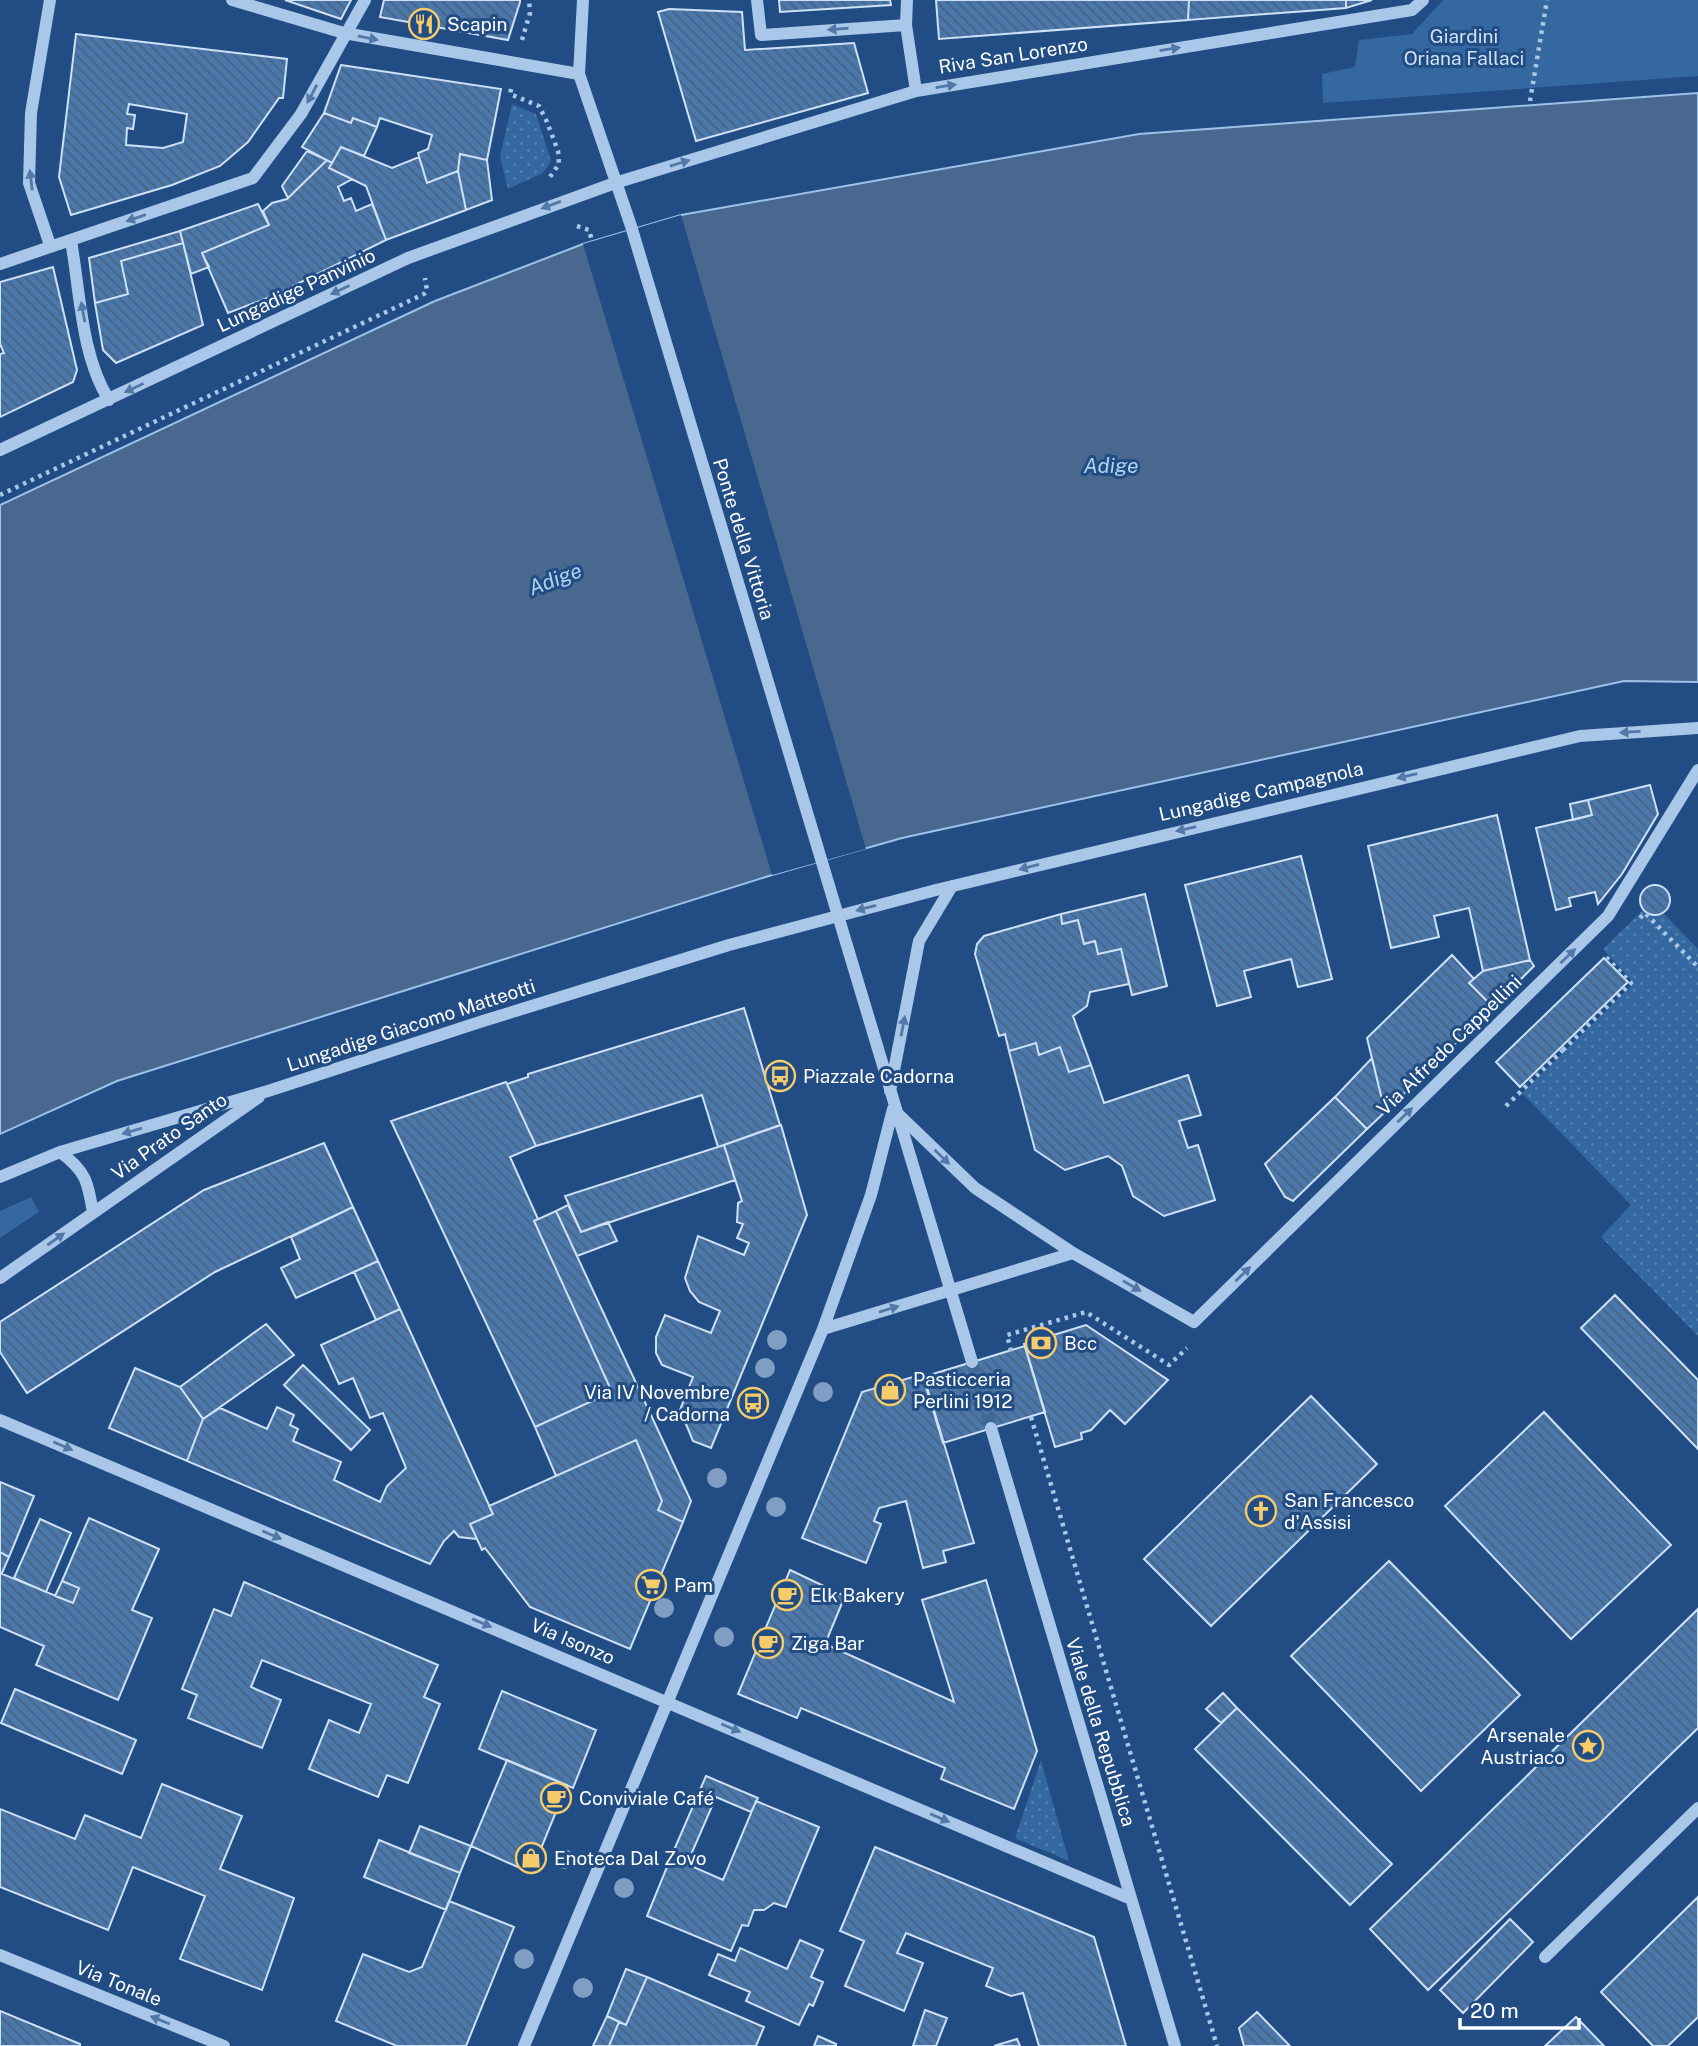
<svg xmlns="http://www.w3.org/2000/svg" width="1698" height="2046" font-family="'Public Sans',sans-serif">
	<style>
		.grass { fill: url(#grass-dots) }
		.park { fill: #3567a1 }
		.water { fill: #486890; stroke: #9dc2ea; stroke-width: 2 }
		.pier { fill: #214d84 }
		.building { fill: url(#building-back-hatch); stroke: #cde1f7; stroke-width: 2; fill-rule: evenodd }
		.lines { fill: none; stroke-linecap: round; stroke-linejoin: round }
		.minor-tunnel { stroke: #426896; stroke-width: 12; stroke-dasharray: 12 6; stroke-linecap: butt }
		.path { stroke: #a9c7e9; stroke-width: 4.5; stroke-dasharray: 3.5 5; stroke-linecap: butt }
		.minor { stroke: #a9c7e9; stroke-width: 12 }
		.tree { fill: #809ec3 }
		.oneway { fill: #5178a7 }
		.labels { text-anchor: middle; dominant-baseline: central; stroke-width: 6; stroke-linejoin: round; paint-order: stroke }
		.poi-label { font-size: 19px; fill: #fff; stroke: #214d84; text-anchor: start }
		.park-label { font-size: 19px; fill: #cde1f7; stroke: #214d84 }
		.street-label { font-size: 19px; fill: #fff; stroke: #214d84 }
		.water-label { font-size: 21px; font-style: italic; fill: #b5d1f0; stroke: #214d84 }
	</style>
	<defs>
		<pattern id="grass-dots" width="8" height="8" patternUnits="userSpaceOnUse" patternTransform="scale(1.75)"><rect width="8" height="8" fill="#3567a1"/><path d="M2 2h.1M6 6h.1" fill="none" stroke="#537eaf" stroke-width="1.8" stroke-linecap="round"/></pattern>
		<pattern id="building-back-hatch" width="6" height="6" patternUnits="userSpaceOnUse" patternTransform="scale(1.75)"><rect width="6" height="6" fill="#4a77ac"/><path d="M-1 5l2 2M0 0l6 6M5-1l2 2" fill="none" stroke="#4b627c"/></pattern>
	</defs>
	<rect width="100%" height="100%" fill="#214d84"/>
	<path class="grass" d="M512,104l24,10 15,47 -8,12 -35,16 -8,-32z
		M1643,910l6,5 15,-1 34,35v387l-97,-99 30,-32 -109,-112 112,-110 -31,-34z
		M1041,1760l28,101 -54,-23z"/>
	<path class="park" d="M1443,0h255v76l-375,27 -1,-29 33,-7 4,-27 53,-6z
		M31,1197l8,15 -39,26v-27z"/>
	<path class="water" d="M1698,93v589l-74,-1 -722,157 -130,37 -655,206 -117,53v-629l435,-204 148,-57 98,-29 458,-81z"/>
	<path class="pier" d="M681,215l185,634 -94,26 -189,-631z"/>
	<path class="building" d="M285,0h66l-10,19z
		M384,0h136v2l-12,38 -128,-23z
		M779,0h111l1,5 -111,7z
		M936,0h253l-1,20 -249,19z
		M1189,0h157v8l-158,12z
		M1346,0h26l-26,8z
		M669,9l73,3 3,38 109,-7 14,50 -172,48 -38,-129z
		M76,34l211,25 -4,39h-4l-31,44 -28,24 -48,19 -101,30 -12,-38zM129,104l58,10 -4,28 -20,6 -37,-3 1,-17 6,1 2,-14 -8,-1z
		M341,65l160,24 -14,71 -27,-6 -2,17 -31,12 -9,-30 10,-4 4,-14 -52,-17 -3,9 -24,-9 -2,5 -27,-10z
		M324,113l27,10 2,-5 24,9 -13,29 -23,-9 -9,16 -30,-16z
		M341,147l51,21 27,-11 8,26 31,-12 8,39 -80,30 -20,-54 -37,-18z
		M307,151l20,9 -39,38 -6,-12z
		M460,154l27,6 5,40 -26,10 -8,-39z
		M327,160l5,3 -3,5 23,11 -14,8 6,14 7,-3 5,13 16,-7 14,36 -111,55 -47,18 -26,-60 67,-28 -6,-14 9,-8 15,-4z
		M258,204l11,21 -67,28 7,14 -18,7 -11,-43z
		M180,231l3,12 -62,18 7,33 -33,9 -6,-45z
		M183,243l20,82 -87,38 -13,-13 -8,-47 33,-9 -7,-33z
		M53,267l24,103 -4,12 -73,35v-63l4,-1 -4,-9v-62z
		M1650,785l8,29 -36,60 -24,30 -3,-12 -26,6 2,8 -15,4 -20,-82 56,-13 -4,-15z
		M1588,800l4,15 -19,5 -3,-16z
		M1497,815l33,145 -47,11 -14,-63 -35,8 5,21 -48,11 -23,-102z
		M1301,856l31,123 -34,8 -7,-28 -47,12 7,26 -34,9 -32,-121z
		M1640 900a15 15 0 1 1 30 0a15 15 0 1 1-30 0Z
		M1145,894l22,92 -35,9 -11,-46 -23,5 -3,-13 -11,3 -6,-24 -16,4 -1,-10z
		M1061,914l1,10 16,-4 6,24 11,-3 3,13 23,-5 8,35 -39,8 -3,14 -14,10 18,49 -22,7 -9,-25 -21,8 -3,-12 -27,8 -4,-17 -6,2 -24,-82 2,-10 7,-8z
		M1452,955l22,24 -5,4 24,24 -108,105 -18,-74z
		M1604,958l24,24 -108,105 -24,-25z
		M1530,960l4,6 -41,41 -24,-24 14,-12z
		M744,1008l36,117 -62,22 -16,-52 -166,51 -29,-62 21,-7v-3z
		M1036,1043l3,12 21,-8 9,25 22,-7 13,38 84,-28 13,40 -22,6 9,27 10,-3 17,55 -51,16 -31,-20 -11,-30 -14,-10 -43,14 -30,-20 -26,-99z
		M1372,1058l13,54 -18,17 -32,-32z
		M506,1082l30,64 -26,11 28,62 -4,2 78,171 -77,35 -144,-306z
		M1335,1097l32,32 -74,72 -8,-4 -20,-33z
		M781,1125l26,90 -96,233 -18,-7 -13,-31 13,-33 -31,-12 -6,-12v-16l9,-22 46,18 9,-22 -21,-9 -9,-11 -5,-13 13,-42 46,19 5,-12 -12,-5 6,-14 -6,-2 1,-19 4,-2 -18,-56z
		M324,1143l29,64 -138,65 -188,121 -27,-41v-30l204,-132z
		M724,1145l11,35 -154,52 -16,-36z
		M568,1205l13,27 27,-10 9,19 -40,15 -21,-45z
		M353,1207l25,54 -82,37 -15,-30 19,-9 -9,-22z
		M556,1211l135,290 -8,21 -25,-12 4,-9 -26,-61 -80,36 -21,-49 77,-35 -78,-171z
		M378,1261l22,48 -24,11 -22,-48z
		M1615,1295l83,85v69l-117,-121z
		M400,1309l93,205 -23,10 7,15 -18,-2 -5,-6 -10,10 -14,23 -243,-103 16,-42 17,-11 47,21 10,-22 17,8 -4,10 8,4 -5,12 48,21 -7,18 46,22 7,-16 19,-18 -23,-55 -13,5 -17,-40 -14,6 -18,-39z
		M266,1324l28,31 -91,64 -23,-32z
		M1086,1325l82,55 -43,44 -15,-14 -19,20 -10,3 1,6 -27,8 -31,-103z
		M1025,1346l20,66 -102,31 -20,-66z
		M303,1365l67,65 -19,20 -67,-65z
		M135,1368l45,19 23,32 -16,42 -78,-33z
		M923,1374l51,169 -31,8 3,11 -23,6 -17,-67 -27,7 -5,13 7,3 -15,39 -64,-25 60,-146z
		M1311,1396l66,68 -166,162 -67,-67z
		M1544,1412l127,133 -100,94 -126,-133z
		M636,1440l26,61 -4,9 25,12 -53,127 -100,-42 -45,-59 -3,2 -12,-26 23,-10 -4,-8z
		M0,1482l34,14 -25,61 -9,-5z
		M89,1518l70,31 -27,61 20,8 -34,82 -82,-35 8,-19 -44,-19v-54l73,30 6,-15 -17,-7z
		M40,1519l31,14 -25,59 -32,-14z
		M0,1552l9,5 -7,16h-2z
		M1389,1561l131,134 -99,96 -130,-135z
		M790,1570l55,26 -20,48 129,58 -32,-102 64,-20 51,171 -23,58 -73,-30 4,-11 -144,-60 -4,10 -59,-24z
		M62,1581l17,7 -6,15 -18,-7z
		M244,1582l194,83 -14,32 16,7 -32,79 -21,-8 -9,22 -69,-28 20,-49 30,13 12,-29 -109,-44 -11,27 30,13 -19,48 -74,-30 9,-23 -15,-6 32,-80 17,7z
		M1698,1609v119l-270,262 -58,-61z
		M15,1689l121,51 -14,34 -121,-51z
		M502,1691l94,39 -23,58 -94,-39z
		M1223,1693l14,15 -16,15 -15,-14z
		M1237,1708l155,156 -42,41 -155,-156z
		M507,1760l60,25 -36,88 -60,-27z
		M706,1776l52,22 -7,14 -35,-15 -29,67 -16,-7z
		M162,1784l80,32 -22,53 74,29 -32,92 -82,-31 25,-63 -72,-29 -25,63 -108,-43v-78l75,30 10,-24 56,23z
		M756,1801l63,26 -33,80 -12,-4 -10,7h-10l-6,16 -6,-1 -11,26 -84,-35 24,-59 52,23z
		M420,1826l51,20 -11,27 -51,-20z
		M379,1840l81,33 -14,37 -82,-33z
		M875,1847l219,90 32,109h-87l-16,-53 -12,3 -25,-10 7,-18 -87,-35 -9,20 26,10 -19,48 -59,-25 19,-45 -24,-10z
		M1698,1897v120l-30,29h-15l-52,-54z
		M449,1901l65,26 -48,119h-69l-61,-25 27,-67 46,18 13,-5z
		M1510,1919l23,23 -70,71 -23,-23z
		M800,1940l23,10 -12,27 12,5 -10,24 -4,-2 -10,21 -53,-24 4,-9 -41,-17 9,-21 17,7 5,-13 47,21z
		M626,1969l21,8 -21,48 -19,-9z
		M647,1977l117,50 -8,19h-147l10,-24 7,3z
		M925,2010l22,8 -11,28h-23z
		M0,2011l80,33v2h-80z
		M1257,2012l33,34h-46l-5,-18z
		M607,2016l12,6 -10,24h-16z
		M1576,2017l28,29h-59z
		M818,2036l18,8v2h-22z
		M1017,2039l3,7h-26z"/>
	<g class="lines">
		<path class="minor-tunnel" d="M972,1362l19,66"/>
		<path class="path" d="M522,40l8,-27 -1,-13
			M511,89l-1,5 29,12 8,16 11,29 1,13 -9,13
			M1530,101l17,-101
			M577,226l12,4 3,11
			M0,495l424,-201 3,-3 -2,-13
			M1640,918l5,-5 53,54
			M1563,1050l68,-67 -26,-27
			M1506,1106l57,-56 -2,-2
			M1011,1351l-4,-16 79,-23 83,53 18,-17
			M1031,1417l186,629"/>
		<path class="minor" d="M232,0l112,33 235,41
			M583,0l-4,74 52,152 341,1136
			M757,0l4,35 145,-10
			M907,0l-1,25 10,66
			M71,241c9,50 10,115 38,159
			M50,245l-21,-62 2,-70 19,-113
			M0,264l253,-86 48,-64 64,-114
			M0,450l408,-192 207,-75 301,-92 496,-81 11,-10
			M890,1091l29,-150 33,-55
			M896,1112l79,76 98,65 121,69 414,-406 90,-146
			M60,1152c26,19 28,30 33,61
			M0,1177l60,-25 208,-61 215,-70 246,-76 207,-55 644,-154 118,-8
			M0,1278l259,-181
			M823,1329l250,-76
			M0,1420l1131,479
			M991,1428l184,618
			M0,1955l224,91
			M1545,1957l153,-149
			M524,2046l299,-717 48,-134 22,-86"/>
	</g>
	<g class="tree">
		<circle cx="777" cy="1340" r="10"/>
		<circle cx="765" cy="1368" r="10"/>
		<circle cx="823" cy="1392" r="10"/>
		<circle cx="717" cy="1478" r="10"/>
		<circle cx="776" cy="1507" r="10"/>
		<circle cx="664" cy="1608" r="10"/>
		<circle cx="724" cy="1637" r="10"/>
		<circle cx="564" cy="1859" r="10"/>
		<circle cx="624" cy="1888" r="10"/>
		<circle cx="524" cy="1959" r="10"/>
		<circle cx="583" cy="1988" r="10"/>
	</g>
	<defs><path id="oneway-solid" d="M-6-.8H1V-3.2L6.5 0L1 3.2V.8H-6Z" transform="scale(1.75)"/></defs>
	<g class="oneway">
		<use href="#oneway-solid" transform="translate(838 29) rotate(176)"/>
		<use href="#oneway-solid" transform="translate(368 38) rotate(11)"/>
		<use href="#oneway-solid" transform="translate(1170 49) rotate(-9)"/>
		<use href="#oneway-solid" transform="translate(946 86) rotate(-9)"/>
		<use href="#oneway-solid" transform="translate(312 94) rotate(118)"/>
		<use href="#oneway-solid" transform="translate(680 163) rotate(-17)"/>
		<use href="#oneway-solid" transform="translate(31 180) rotate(-97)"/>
		<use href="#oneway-solid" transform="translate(551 205) rotate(160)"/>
		<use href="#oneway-solid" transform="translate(136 218) rotate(161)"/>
		<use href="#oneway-solid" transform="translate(340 290) rotate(155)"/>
		<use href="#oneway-solid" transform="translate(83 312) rotate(-100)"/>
		<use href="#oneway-solid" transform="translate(134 388) rotate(155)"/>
		<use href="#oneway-solid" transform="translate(1630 732) rotate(176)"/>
		<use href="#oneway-solid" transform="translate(1407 776) rotate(167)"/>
		<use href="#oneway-solid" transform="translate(1186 829) rotate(167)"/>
		<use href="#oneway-solid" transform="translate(1029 867) rotate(166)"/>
		<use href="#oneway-solid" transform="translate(866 908) rotate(165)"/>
		<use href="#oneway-solid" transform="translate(1568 956) rotate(-44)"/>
		<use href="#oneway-solid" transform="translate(903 1026) rotate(-79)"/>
		<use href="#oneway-solid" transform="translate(1405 1115) rotate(-44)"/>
		<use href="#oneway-solid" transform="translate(132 1131) rotate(164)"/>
		<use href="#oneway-solid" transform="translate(942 1157) rotate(44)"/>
		<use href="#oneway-solid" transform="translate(56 1239) rotate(-35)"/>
		<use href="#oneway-solid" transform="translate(1243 1274) rotate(-44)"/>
		<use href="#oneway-solid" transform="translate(1132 1286) rotate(30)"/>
		<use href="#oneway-solid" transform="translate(889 1309) rotate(-17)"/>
		<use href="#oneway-solid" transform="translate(63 1446) rotate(23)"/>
		<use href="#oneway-solid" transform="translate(272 1535) rotate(23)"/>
		<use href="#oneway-solid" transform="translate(482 1623) rotate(23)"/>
		<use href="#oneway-solid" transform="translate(731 1728) rotate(23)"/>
		<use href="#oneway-solid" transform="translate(940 1818) rotate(23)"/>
		<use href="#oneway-solid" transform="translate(160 2020) rotate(-158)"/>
	</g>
	<defs>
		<g id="restaurant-ring" transform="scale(1.575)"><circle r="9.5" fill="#214d84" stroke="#f6cc6b" stroke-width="1.5"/><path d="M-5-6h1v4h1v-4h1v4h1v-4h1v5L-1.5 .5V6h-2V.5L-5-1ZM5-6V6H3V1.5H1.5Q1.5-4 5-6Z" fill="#f6cc6b"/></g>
		<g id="bus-ring" transform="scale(1.575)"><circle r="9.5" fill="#214d84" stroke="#f6cc6b" stroke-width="1.5"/><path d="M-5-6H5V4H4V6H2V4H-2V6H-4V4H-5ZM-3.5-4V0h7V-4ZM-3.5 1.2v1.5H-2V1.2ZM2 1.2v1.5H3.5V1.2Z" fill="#f6cc6b"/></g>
		<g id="bank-ring" transform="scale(1.575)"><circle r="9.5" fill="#214d84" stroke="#f6cc6b" stroke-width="1.5"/><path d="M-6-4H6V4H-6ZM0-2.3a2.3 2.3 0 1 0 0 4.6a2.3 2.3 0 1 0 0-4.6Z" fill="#f6cc6b"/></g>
		<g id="shop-ring" transform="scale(1.575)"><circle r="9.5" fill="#214d84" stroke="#f6cc6b" stroke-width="1.5"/><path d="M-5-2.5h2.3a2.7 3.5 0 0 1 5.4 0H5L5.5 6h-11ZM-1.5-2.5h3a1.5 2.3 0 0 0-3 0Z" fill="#f6cc6b"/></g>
		<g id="church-ring" transform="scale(1.575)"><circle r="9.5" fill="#214d84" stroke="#f6cc6b" stroke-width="1.5"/><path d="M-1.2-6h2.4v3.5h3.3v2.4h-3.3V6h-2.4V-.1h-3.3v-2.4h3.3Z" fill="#f6cc6b"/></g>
		<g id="supermarket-ring" transform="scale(1.575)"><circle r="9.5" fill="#214d84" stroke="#f6cc6b" stroke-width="1.5"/><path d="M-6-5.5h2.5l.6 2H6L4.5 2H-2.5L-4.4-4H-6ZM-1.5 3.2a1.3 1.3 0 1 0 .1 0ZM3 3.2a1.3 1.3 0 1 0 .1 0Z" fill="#f6cc6b"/></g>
		<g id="cafe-ring" transform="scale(1.575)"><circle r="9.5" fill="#214d84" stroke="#f6cc6b" stroke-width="1.5"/><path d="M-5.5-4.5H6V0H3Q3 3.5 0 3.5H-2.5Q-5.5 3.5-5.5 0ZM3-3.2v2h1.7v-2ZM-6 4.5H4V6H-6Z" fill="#f6cc6b"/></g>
		<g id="sight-ring" transform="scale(1.575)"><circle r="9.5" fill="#214d84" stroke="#f6cc6b" stroke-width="1.5"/><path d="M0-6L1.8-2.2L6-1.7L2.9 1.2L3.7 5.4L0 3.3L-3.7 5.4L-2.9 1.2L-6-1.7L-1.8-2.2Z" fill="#f6cc6b"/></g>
	</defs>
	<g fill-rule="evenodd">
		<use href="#restaurant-ring" x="424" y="24"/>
		<use href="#bus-ring" x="780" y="1076"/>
		<use href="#bank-ring" x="1041" y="1343"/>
		<use href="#shop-ring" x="890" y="1390"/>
		<use href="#bus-ring" x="753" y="1403"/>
		<use href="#church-ring" x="1261" y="1511"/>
		<use href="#supermarket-ring" x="651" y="1585"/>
		<use href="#cafe-ring" x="787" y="1595"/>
		<use href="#cafe-ring" x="768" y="1643"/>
		<use href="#sight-ring" x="1588" y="1746"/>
		<use href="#cafe-ring" x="556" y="1798"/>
		<use href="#shop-ring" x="531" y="1858"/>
	</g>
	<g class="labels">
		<g class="poi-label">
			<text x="447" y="24">Scapin</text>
			<text x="803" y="1076">Piazzale Cadorna</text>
			<text x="1064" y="1343">Bcc</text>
			<text x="913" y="1379">Pasticceria<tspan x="913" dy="22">Perlini 1912</tspan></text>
			<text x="730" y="1392" text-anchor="end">Via IV Novembre<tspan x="730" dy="22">/ Cadorna</tspan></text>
			<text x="1284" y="1500">San Francesco<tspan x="1284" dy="22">d'Assisi</tspan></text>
			<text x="674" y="1585">Pam</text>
			<text x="810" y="1595">Elk Bakery</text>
			<text x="791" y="1643">Ziga Bar</text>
			<text x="1565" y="1735" text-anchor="end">Arsenale<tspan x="1565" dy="22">Austriaco</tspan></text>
			<text x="579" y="1798">Conviviale Café</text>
			<text x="554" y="1858">Enoteca Dal Zovo</text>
		</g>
		<g class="park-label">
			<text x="1464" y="36">Giardini<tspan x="1464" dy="22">Oriana Fallaci</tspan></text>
		</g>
		<g class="street-label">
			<text transform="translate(1013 55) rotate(-9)">Riva San Lorenzo</text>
			<text transform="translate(296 290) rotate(-25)">Lungadige Panvinio</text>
			<text transform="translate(744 539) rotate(73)">Ponte della Vittoria</text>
			<text transform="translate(1261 791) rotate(-13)">Lungadige Campagnola</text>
			<text transform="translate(411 1025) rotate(-18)">Lungadige Giacomo Matteotti</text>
			<text transform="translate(1449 1045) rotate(-44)">Via Alfredo Cappellini</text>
			<text transform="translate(169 1136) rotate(-35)">Via Prato Santo</text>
			<text transform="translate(573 1641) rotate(23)">Via Isonzo</text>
			<text transform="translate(1101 1732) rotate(73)">Viale della Repubblica</text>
			<text transform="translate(119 1983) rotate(22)">Via Tonale</text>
		</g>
		<g class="water-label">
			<text x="1111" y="465">Adige</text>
			<text transform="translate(555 579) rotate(-21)">Adige</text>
		</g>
	</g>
	<path d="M1460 2018v10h119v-10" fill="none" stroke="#ffffff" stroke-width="3.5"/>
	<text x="1470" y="2018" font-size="21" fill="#ffffff" stroke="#214d84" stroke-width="5" paint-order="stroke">20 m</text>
</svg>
